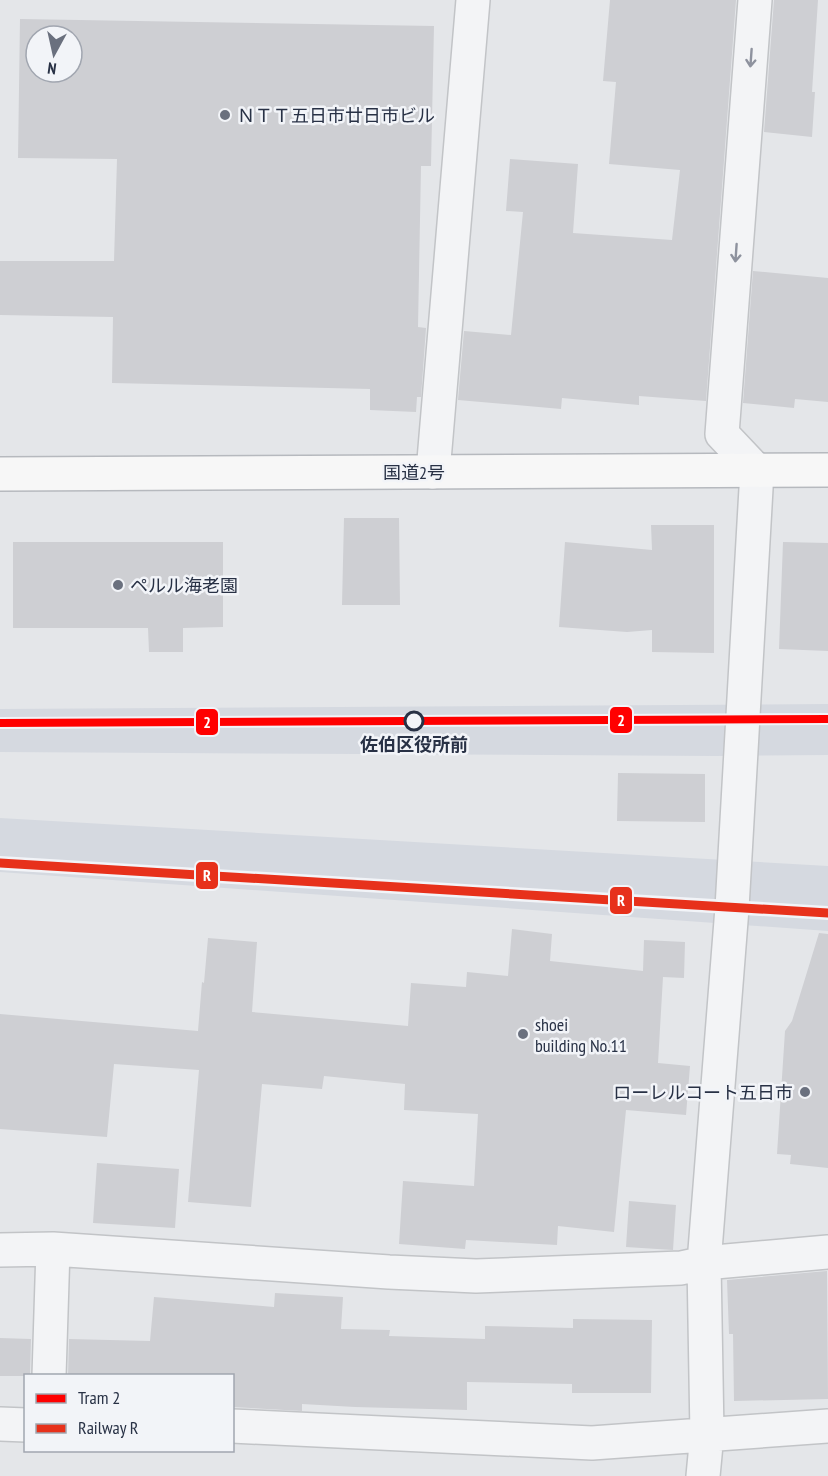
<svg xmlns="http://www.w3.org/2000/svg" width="828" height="1476" font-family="'PT Sans Narrow','Noto Sans JP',sans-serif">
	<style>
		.built { fill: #d5d9e0 }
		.building { fill: #cecfd3; fill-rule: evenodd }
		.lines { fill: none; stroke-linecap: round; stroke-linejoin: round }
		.minor-casing { stroke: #c2c4c7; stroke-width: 36 }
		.highway-casing { stroke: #b6b9be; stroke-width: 36 }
		.minor { stroke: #f3f4f6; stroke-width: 33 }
		.highway { stroke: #f7f7f7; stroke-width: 33 }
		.rail-1-casing { stroke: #f2f4f8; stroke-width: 14 }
		.rail-1 { stroke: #e7311b; stroke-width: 9 }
		.tram-1-casing { stroke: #f2f4f8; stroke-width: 12 }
		.tram-1 { stroke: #f00; stroke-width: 8 }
		.oneway { stroke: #8e929e }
		.poi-dot { fill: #6a707e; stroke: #f2f4f8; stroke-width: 2 }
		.stop-dot { fill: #f2f4f8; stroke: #283145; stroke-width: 3 }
		.labels { text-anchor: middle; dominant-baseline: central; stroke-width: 5; stroke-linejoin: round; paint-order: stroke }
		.poi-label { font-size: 18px; fill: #283145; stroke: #f2f4f8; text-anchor: start }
		.street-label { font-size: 18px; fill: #283145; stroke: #f2f4f8 }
		.stop-label { font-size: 18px; font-weight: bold; fill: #283145; stroke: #f2f4f8 }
		.line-badge { stroke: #f2f4f8; stroke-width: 2 }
		.badge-label { font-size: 16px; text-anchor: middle; font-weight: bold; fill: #fff }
	</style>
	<rect width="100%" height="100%" fill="#e4e6e9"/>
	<path class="built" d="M828,704v51l-112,1 -716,-4v-43z
		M0,818l828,48v65l-828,-59z"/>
	<path class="building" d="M610,0h126l-30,401 -67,-5v9l-77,-7 -1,11 -103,-9 6,-69 47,4 12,-123 -17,-1 4,-52 68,5 -5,69 99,7 8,-70 -71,-6 7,-82 -13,-1z
		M774,0h44l-6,92h3l-3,45 -48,-5z
		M20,19l414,7 -3,140h-10l-3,161 8,1 -5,69h-4l-1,15 -46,-2v-21l-258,-6 1,-66 -113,-2v-54h114l3,-102 -99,-1zM36,36h36v36h-36z
		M753,271l75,7v124l-33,-3 -1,9 -51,-5z
		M344,518h55l1,87h-58z
		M651,525h63v128l-62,-1v-22l-25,2 -68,-5 6,-85 87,8z
		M13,542h210v85l-40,1v24h-34l-1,-24h-135z
		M783,542l45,1v108l-49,-2z
		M618,773l87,1v48l-88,-1z
		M512,929l40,5 -2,27 93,10 1,-31 41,2 -1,36 -21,-1 -5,86 32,3 -4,49 -60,-5 -12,122 -56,-6 -1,19 -91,-5 -1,9 -66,-5 4,-63 71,5 4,-72 -74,-4 1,-26 -81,-8 -2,13 -60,-5 -11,123 -63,-5 11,-132 -85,-6 -7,73 -107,-8v-115l198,17 4,-49 2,1 4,-45 49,4 -5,70 156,14 3,-43 55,4 1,-15 41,4z
		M819,933l9,1v234l-38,-4 1,-9 -14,-1 8,-123 7,-10z
		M97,1163l82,6 -4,59 -82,-5z
		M629,1201l47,4 -3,45 -47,-3z
		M827,1271l1,128 -94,2 -1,-67h-4l-2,-54z
		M275,1293l68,4 -2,32 49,1 -1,6 96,3v-13l88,2v-9l79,1 -1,73h-79v-9l-105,-2v28l-112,-3 -53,-3v7l-70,-4v-31h-164l1,-37 81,2 4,-44 120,10z
		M0,1338l31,1 -1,37h-30z"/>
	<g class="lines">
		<g class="minor-casing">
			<path id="minor" d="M433,472l40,-472
				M0,1250l53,-1 336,23 87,4 205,-8 23,-5 124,-11
				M49,1376l4,-127
				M0,1424l26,1
				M232,1426l360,17 236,-17
				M703,1476l4,-42 -3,-171 28,-355 25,-437 -35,-37 33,-434"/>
		</g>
		<g class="highway-casing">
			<path id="highway" d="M0,474l828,-4"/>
		</g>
		<use href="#minor" class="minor"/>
		<use href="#highway" class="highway"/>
		<g class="rail-1-casing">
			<path id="rail-1" d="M0,863l828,50"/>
		</g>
		<use href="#rail-1" class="rail-1"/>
		<g class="tram-1-casing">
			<path id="tram-1" d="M0,723l828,-4"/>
		</g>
		<use href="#tram-1" class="tram-1"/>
	</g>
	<defs><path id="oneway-shaft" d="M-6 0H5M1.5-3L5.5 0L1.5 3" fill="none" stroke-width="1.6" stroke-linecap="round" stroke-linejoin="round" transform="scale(1.5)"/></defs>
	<g class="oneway">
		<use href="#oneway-shaft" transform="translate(751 58) rotate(94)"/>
		<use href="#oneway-shaft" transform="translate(736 253) rotate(94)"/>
	</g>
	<g class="poi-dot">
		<circle cx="225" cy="115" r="6"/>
		<circle cx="118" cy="585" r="6"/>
		<circle cx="523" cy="1034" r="6"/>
		<circle cx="805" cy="1092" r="6"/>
	</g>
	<circle class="stop-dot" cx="414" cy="721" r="9"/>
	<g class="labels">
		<g class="poi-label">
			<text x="237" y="115">ＮＴＴ五日市廿日市ビル</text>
			<text x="130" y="585">ペルル海老園</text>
			<text x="535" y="1024">shoei<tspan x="535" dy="21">building No.11</tspan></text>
			<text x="793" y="1092" text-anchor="end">ローレルコート五日市</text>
		</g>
		<g class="street-label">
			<text x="414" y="472">国道2号</text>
		</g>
		<g class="stop-label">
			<text x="414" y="744">佐伯区役所前</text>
		</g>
	</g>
	<g class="line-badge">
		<rect x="609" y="706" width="24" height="28" rx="6" fill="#f00"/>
		<rect x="195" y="708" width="24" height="28" rx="6" fill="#f00"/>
		<rect x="195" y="861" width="24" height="29" rx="6" fill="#e7311b"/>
		<rect x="609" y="886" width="24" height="29" rx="6" fill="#e7311b"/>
	</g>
	<g class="badge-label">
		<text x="621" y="726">2</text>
		<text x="207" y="728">2</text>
		<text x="207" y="881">R</text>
		<text x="621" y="906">R</text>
	</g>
	<rect x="24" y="1374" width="210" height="78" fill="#f2f4f8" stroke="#a1a6b0" stroke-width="1.5"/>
	<rect x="36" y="1394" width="30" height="9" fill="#ff0000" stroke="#a1a6b0" stroke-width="1.5"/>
	<text x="78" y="1404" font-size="18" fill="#283145">Tram 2</text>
	<rect x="36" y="1424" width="30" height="9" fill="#e7311b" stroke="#a1a6b0" stroke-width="1.5"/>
	<text x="78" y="1434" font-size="18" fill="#283145">Railway R</text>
	<g transform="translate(54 54) rotate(188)"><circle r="28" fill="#f2f4f8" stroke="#a1a6b0" stroke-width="1.5"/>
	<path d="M0-4.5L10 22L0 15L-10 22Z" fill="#6a707e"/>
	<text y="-9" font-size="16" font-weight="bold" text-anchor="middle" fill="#283145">N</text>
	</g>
</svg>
